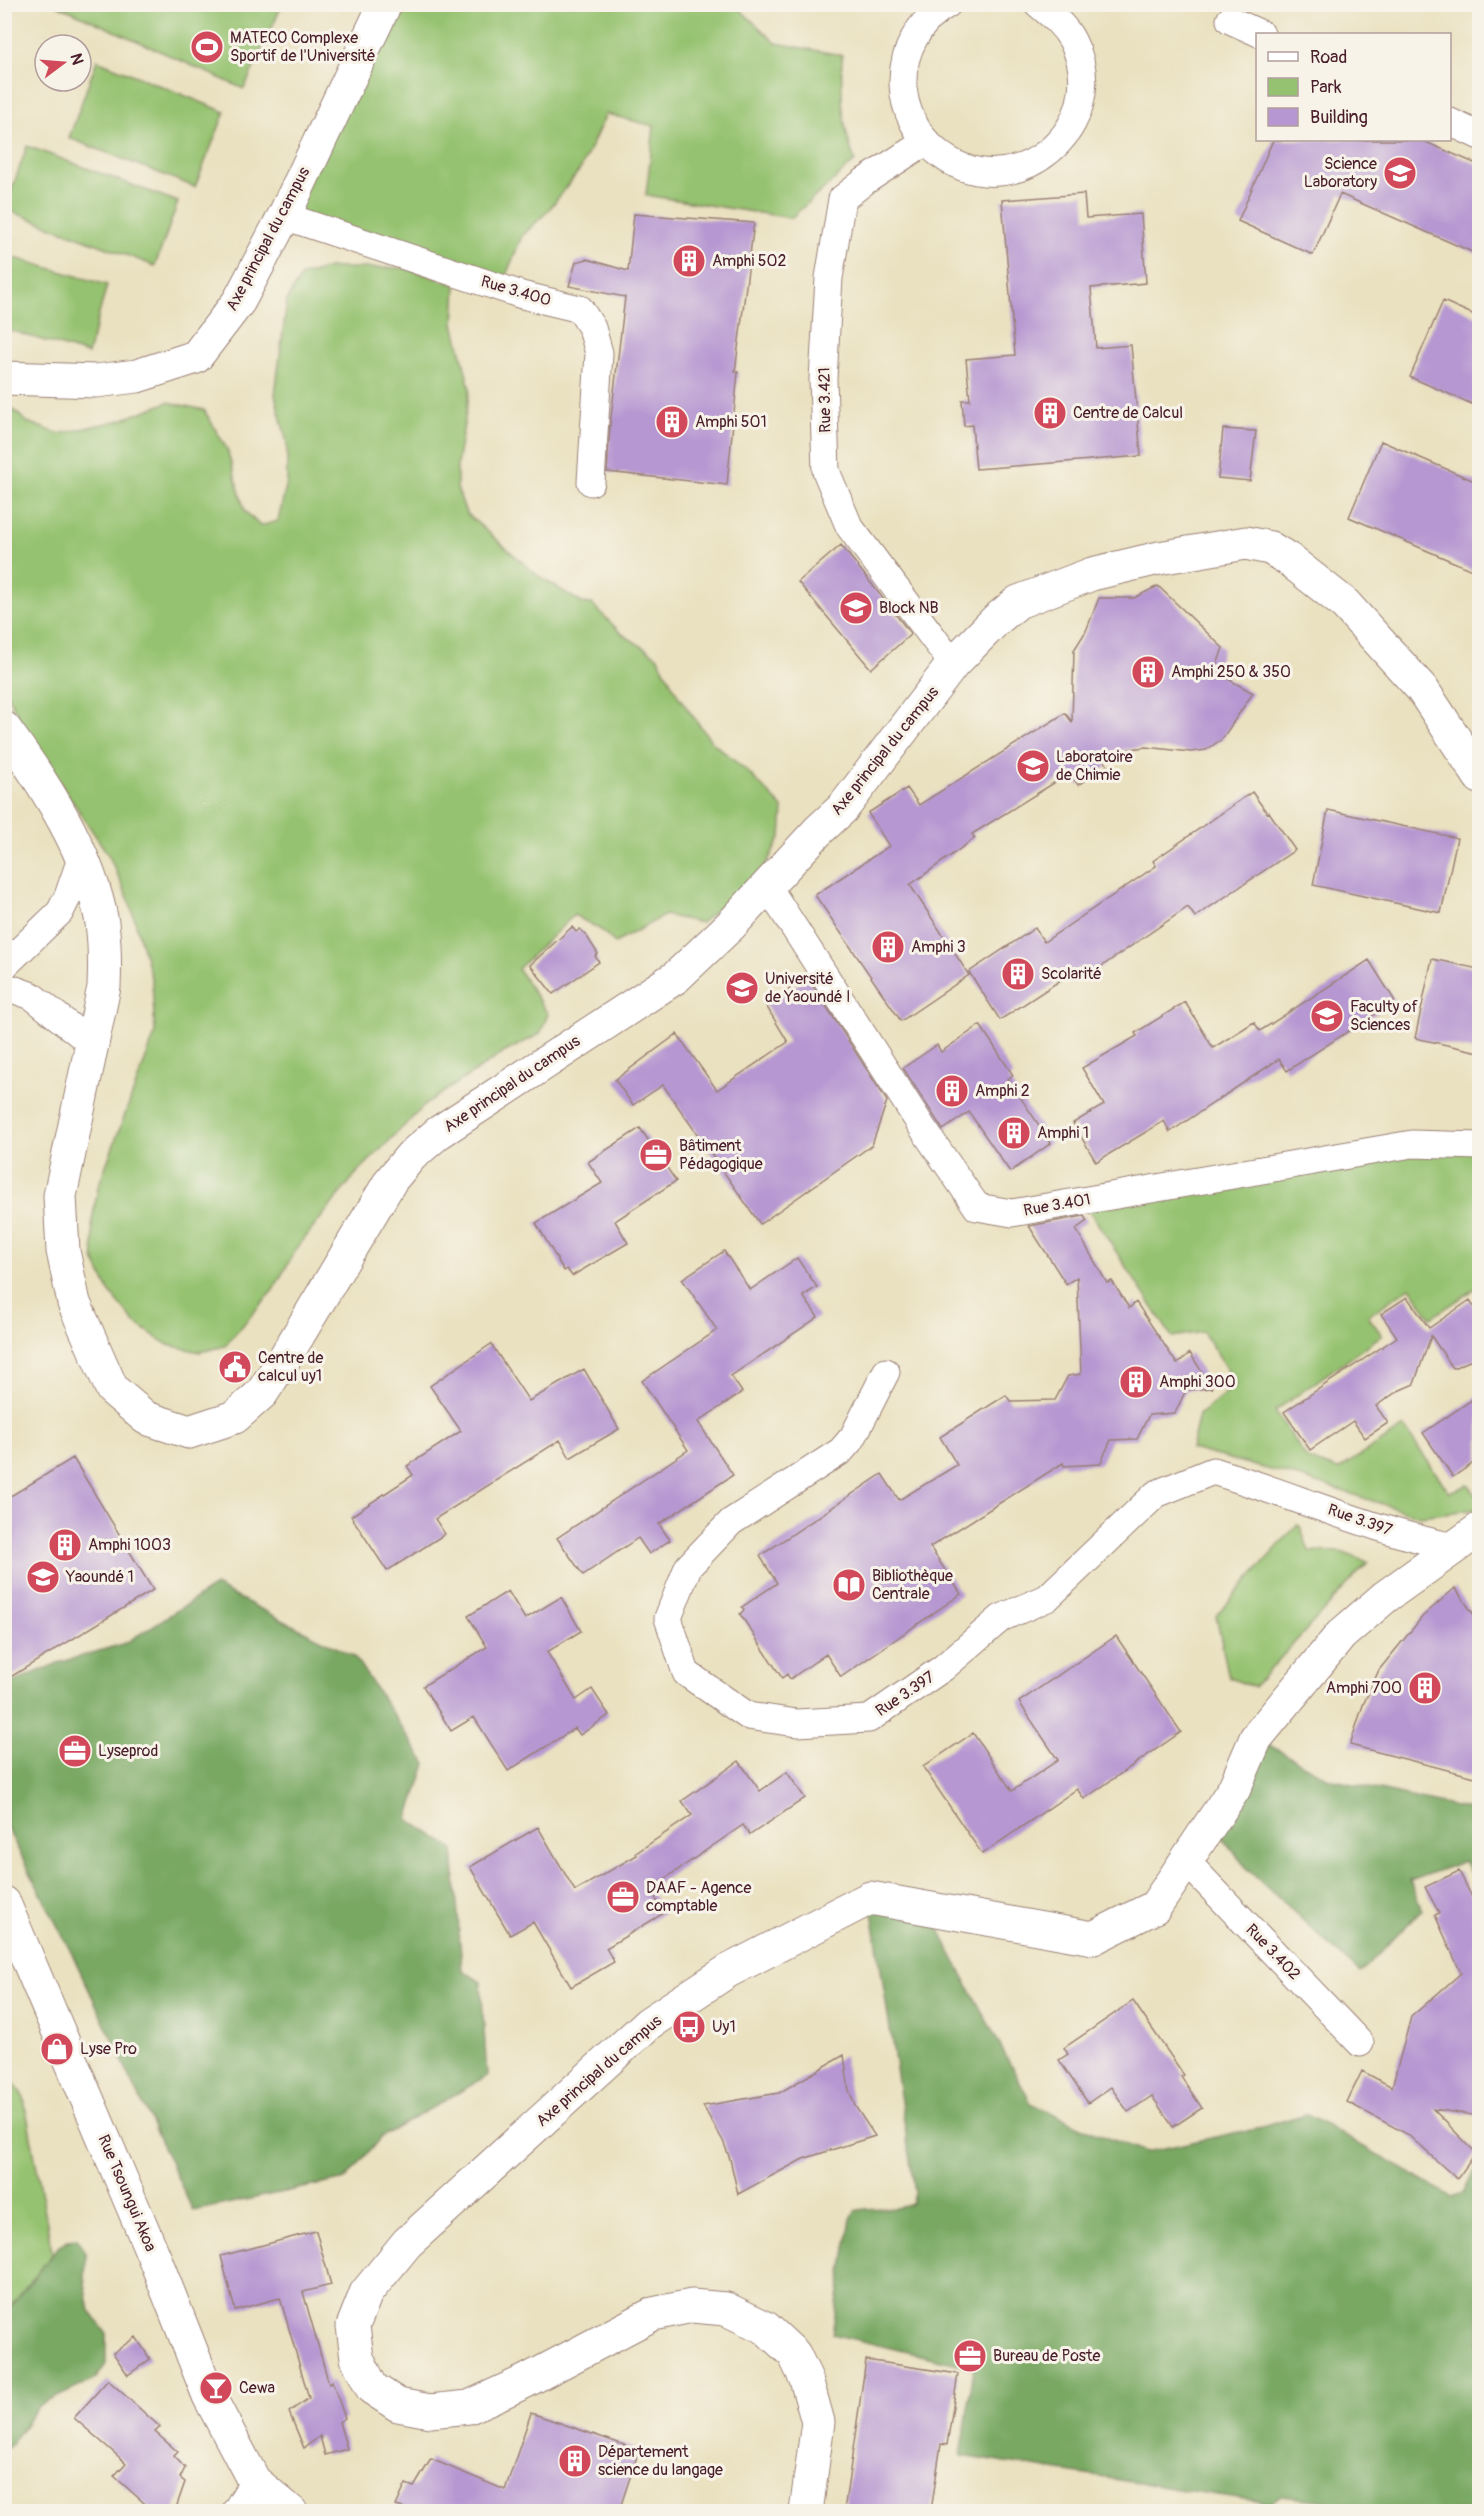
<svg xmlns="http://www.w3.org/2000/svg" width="1484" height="2516" font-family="Pangolin,sans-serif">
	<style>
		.green { fill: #95c270; stroke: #70704e; stroke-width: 1.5 }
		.forest { fill: #78a862; stroke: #616446; stroke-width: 1.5 }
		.building { fill: #b697d1 }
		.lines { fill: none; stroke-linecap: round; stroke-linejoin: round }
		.street-casing { stroke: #9a8076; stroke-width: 29 }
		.secondary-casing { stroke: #9a8076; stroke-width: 35 }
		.street { stroke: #fff; stroke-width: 27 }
		.secondary { stroke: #fff; stroke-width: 33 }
		.labels { text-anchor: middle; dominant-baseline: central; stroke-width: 6; stroke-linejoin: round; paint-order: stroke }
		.poi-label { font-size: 16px; fill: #4a1f2b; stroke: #f7f3e8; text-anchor: start }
		.street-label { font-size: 16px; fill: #4a1f2b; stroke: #f7f3e8 }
	</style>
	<rect width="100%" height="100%" fill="#f7f3e8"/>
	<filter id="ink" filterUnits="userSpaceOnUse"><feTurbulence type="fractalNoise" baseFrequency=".0167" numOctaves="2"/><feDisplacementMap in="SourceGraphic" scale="12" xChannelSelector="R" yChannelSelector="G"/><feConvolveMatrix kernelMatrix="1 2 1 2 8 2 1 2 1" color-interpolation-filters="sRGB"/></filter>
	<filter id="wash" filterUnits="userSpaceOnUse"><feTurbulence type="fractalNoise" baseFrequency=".008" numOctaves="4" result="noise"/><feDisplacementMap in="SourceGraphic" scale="24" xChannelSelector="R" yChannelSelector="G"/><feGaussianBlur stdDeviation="1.35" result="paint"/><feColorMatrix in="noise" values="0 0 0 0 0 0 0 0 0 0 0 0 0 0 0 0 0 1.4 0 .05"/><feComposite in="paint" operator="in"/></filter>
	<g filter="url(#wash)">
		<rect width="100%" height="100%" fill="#eae1c0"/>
		<path class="green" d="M57,5h225l-38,84z
			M385,5h350l41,38 66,12c-1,38 -1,70 13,106l-64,57 -145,-23 8,-69 -48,-12 -25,54 -33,43 -26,25 -21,52 -217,-72z
			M97,60l128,52 -30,75 -126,-49z
			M27,146l151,56 -23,64 -150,-57z
			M5,255l102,30 -19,69 -83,-25z
			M329,268h76l51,17 -2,38 16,66 -13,76v23l9,25 71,62 45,28 10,1 30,30 35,22 22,41 32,44 38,32 34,35 -2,29 -17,31 -63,55 -36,-8 -50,28 -14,-13 -27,-15 -56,54 30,45 -8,20 -37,19 -76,50 -71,71 -59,74 -24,42 -48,56 -25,6 -32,-7 -34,-23 -25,-31 -15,-32 -2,-38 6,-34 57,-153 -3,-53 -23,-81 -20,-44 -81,-122 -23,-43 -1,-290 23,21 32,12 62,-14 47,-18 36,8 23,39 18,62 15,15 18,-5 9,-39v-39l-12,-48 12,-95 14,-24z
			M1479,1146v140l-48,32 -21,-31 -42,29 14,19 -107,76 32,48 31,11 66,-43 45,65 19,-7 11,13v11l-60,7 -114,-37 -114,-30 8,-34 37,-31 -33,-52 -31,5 -89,-136z
			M1297,1525l3,1 9,25 32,1 27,10 -114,125 -25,-9 -13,-62z
			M4,2067l20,31 43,235 -63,61z"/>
		<path class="forest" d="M215,1586l139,70 72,108 -18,55 45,30 9,121 19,12 6,94 -106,61 -35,42 -153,32 -119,-253 -69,-134 -1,-138 54,-23 68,-20z
			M1256,1738l74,41 149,33v76l-14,-27 -55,20 12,29 -62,63 -112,-103 -37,-47z
			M870,1898l61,11 19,43 81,151 63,30 52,19 116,-25 44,-13 146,83 11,-4 16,-30v348h-105l-31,-8 -63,-7 -10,7 -309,-47 13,-88 -142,-34 19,-115 4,-8c19,-6 39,1 57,-7l3,-11z
			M77,2239l9,13 -1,32 5,27 16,22v31l-10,15 -58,27 -27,39 -6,4 -1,-75 5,-20 -4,-14v-26l53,-67 10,-7z"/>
		<g id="blocks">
			<path class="building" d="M1273,140h148l58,25v90l-139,-61 -27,61 -75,-34z
				M1084,194l2,24 55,-4 5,69 -55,5 5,60 35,-3 10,111 -165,13 -4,-44 -8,1 -2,-26h8l-4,-41 49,-4 -13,-155z
				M634,214l120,9 -19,149h3l-11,113 -120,-13 3,-46 15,-129 -56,-11 7,-24 11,-3 41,12z
				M1443,301l36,16v90l-69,-30z
				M1223,429l33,2 -6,50 -32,-3z
				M1381,441l98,42v90l-130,-56z
				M841,545l70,89 -40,35 -73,-87z
				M1158,586l65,62 -6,17 11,14 25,14 -31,46 -16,11 -15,2 -45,-5 -47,6 9,13 -30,19 -8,-12 -98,61 3,4 -65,47 59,90 -68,46 -86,-126 74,-49 -21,-33 39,-25 12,17 146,-92 7,9 2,-72 12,-19 13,-33h35z
				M1252,792l15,21 2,-1 26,38 -100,67 -7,-10 -102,70 -7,-9 -79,52 -31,-48 66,-44 9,14 112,-76 -3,-5z
				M1328,810l129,28 -16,75 -128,-28z
				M572,927l4,5 4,-3 6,6 12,19 -3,2 4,6 -46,32 -23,-29z
				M1432,959l47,10v83l-64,-14z
				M1369,960l26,41 -108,70 -8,-12 -109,73 -6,-11 -68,41 -23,-39 31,-18 -22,-37 55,-32 -2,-3 50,-31 28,46 41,-26 6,9z
				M808,978l79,123 -15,44 -112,79 -97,-139 -30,20 -18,-25 62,-46 40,56 71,-48 -23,-38z
				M980,1025l33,50 -5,4 43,64 -41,29 -41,-60 -26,18 -40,-62 34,-23 4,7z
				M640,1128l36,53 -61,40 13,22 -56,33 -5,-7 -3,2 -28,-48 66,-40 -14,-21z
				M1084,1216l3,5 -11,8 31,54 5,-2 17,27 7,-6 41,62 13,-11 22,35 -26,2 -11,23 -26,2 -12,24 -26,1 -11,24 -36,2 -1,-3 -133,84 31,47 -120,83 -15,-23 -36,25 -3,-5 -5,4 -42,-64 4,-4 -2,-3 35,-24 -17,-27 122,-82 17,26 58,-35 -17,-28 66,-42 4,6 45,-1 13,-24 13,-2 -4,-97 -11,7 -37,-58z
				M724,1251l26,39 47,-32 20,29 -14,9 15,21 -87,59 11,16 -44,30 35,53 -74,49 11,16 -21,14 -11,-16 -55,37 -26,-37 131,-88 -46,-69 75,-51 -35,-51z
				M1407,1297l22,31 41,-28 9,14v43l-26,11 -22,-32 -17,48 -16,7 -22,15 12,17 -23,15 -12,-17 -43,29 -26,-38 113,-75 -16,-23z
				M491,1344l38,57 55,-32 35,60 -49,29 -10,-18 -125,79 10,15 -58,37 -36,-55 62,-41 -6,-9 54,-35 -31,-45z
				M1479,1395v64l-26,18 -30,-44z
				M73,1458l80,132 -149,91v-181z
				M1455,1588l24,34v156l-129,-33 13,-40 16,-35 44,-54z
				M508,1591l17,28 36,-22 20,34 -34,21 29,48 16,-11 17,26 -29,20 -5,-7 -67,43 -34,-54 -23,14 -28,-45 64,-39 -19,-31z
				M1116,1636l65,96 -97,67 -7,-10 -95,65 -59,-87 50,-34 39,58 46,-31 -39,-58z
				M739,1761l21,30 27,-19 18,26 -55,37 -7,-10 -93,64 14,24 -58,35 8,14 -43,25 -38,-65 -23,13 -40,-68 68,-40 37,64 62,-36 -1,-2 56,-38 -10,-14z
				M1459,1871l13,26 7,-3v222l-46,-7 43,44 -19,26 -50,-45 -60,-32 15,-31 30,16 19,-70 50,-44 -26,-58 4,-2 -14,-26z
				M1133,2001l51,74 -3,2 21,31 -29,19 -21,-31 -24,16 -17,-25 -23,16 -29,-43 9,-6 -4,-6z
				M844,2055l5,35 6,16 20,30 -72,23 -65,35 -8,-35 -7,-18 -20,-35 76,-13z
				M316,2231l15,54 -28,7 26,92 3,-3 13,37 -6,4 8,27 -22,6 -5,-19 -16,12 -15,-36 20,-14 -29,-100 -45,12 -14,-54z
				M136,2337l14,22 -22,16 -15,-22z
				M866,2360l92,14 -11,71 -6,-1 -10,67h-87z
				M108,2380l52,47 -5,5 23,20 -4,4 11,12 -5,10 5,4 -10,29h-22l-39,-35 12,-13 -52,-45z
				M531,2413l108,37 -20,61h-205l-18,-5 10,-22 8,3 17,-28 74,31z"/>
		</g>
	</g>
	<g filter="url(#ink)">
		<use href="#blocks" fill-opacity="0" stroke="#9a8076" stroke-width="1.5"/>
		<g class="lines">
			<g class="street-casing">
				<path id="street" d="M948,4c-29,16 -46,48 -45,80 1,26 13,50 33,67 74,63 181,-25 136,-111 -8,-15 -21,-25 -34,-36
					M1230,20l31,14
					M1450,122l30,14
					M925,142l-60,39 -23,18 -13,79 -6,101 3,92 23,55 104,138
					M284,216l238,79 58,14 12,19 7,25 -8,129
					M768,887l156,243 53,77 35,6 400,-69 68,2
					M4,966l56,-54 8,-16 14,-40
					M4,986l28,10 60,48
					M886,1372l-33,65 -12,14 -110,71 -43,45 -20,51 18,55 62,43 49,7 72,-4 74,-51 58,-50 46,-20 109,-104 57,-23c80,24 158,59 241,76
					M1186,1861l174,182
					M235,2512l19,-31"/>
			</g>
			<g class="secondary-casing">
				<path id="secondary" d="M4,378l92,3 41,-5 59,-19 43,-56 45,-85 101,-212
					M4,728c41,56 86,126 98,195 3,22 3,42 2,64l-44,209 3,55 11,52 38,86 34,29 43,14 46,-15 27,-24 22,-34 107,-179 20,-24 27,-23 238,-156 55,-52 88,-95 24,-22 110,-144 43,-44 22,-18 74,-28 67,-16 87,-15 24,5 18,11 57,45 77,85 58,88
					M4,1903l151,356 54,137 45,85 37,31
					M806,2512l12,-90 -12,-43 -12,-25 -28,-26 -40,-19 -34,-3 -39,8 -129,68 -55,25 -39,4 -32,-6 -26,-17 -15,-30 -4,-32 13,-33 41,-50 242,-220 79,-52 142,-73 223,40 62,-31 79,-118 22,-51 85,-103 44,-38 95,-68"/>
			</g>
			<use href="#street" class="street"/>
			<use href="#secondary" class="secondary"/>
		</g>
	</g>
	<defs>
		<g id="stadium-disc" transform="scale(1.725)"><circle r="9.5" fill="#d1495b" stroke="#f7f3e8"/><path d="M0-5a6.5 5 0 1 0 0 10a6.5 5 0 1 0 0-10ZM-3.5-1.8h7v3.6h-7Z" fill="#fff"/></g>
		<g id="university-disc" transform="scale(1.725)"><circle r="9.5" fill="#d1495b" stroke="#f7f3e8"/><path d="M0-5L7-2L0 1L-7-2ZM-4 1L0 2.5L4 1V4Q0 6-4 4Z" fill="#fff"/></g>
		<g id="building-disc" transform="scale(1.725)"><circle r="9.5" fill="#d1495b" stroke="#f7f3e8"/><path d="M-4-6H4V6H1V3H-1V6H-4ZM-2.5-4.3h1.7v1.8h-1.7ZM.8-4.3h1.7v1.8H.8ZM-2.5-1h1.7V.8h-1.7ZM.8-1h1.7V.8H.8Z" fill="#fff"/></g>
		<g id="office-disc" transform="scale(1.725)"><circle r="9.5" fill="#d1495b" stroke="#f7f3e8"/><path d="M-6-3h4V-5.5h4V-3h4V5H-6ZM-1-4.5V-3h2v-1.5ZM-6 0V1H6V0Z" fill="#fff"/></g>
		<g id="civic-disc" transform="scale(1.725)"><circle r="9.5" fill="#d1495b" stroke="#f7f3e8"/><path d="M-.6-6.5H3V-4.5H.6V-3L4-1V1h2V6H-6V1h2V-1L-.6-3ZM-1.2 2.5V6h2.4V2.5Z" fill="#fff"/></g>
		<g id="library-disc" transform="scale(1.725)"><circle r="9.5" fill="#d1495b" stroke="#f7f3e8"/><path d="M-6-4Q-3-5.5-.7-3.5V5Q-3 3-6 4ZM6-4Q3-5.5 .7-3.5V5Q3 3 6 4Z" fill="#fff"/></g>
		<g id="bus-disc" transform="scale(1.725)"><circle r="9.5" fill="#d1495b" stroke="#f7f3e8"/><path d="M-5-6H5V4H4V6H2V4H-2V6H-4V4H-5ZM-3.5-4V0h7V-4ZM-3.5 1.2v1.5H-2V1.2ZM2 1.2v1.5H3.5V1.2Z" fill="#fff"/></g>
		<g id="shop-disc" transform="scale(1.725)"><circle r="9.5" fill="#d1495b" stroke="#f7f3e8"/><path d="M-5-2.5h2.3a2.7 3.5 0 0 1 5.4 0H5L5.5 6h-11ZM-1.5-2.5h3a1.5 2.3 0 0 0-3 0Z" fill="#fff"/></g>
		<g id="bar-disc" transform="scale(1.725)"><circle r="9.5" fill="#d1495b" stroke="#f7f3e8"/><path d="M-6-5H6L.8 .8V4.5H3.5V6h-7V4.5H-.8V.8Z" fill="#fff"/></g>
	</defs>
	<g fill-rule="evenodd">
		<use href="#stadium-disc" x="207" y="47"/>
		<use href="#university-disc" x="1400" y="173"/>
		<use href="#building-disc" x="689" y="261"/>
		<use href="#building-disc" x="1050" y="413"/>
		<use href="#building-disc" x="672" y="422"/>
		<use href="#university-disc" x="856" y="608"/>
		<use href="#building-disc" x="1148" y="672"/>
		<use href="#university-disc" x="1033" y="766"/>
		<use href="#building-disc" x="888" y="947"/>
		<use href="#building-disc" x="1018" y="974"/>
		<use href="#university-disc" x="742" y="988"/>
		<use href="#university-disc" x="1327" y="1016"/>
		<use href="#building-disc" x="952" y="1091"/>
		<use href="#building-disc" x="1014" y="1133"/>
		<use href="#office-disc" x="656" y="1155"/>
		<use href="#civic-disc" x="235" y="1367"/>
		<use href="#building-disc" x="1136" y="1382"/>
		<use href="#building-disc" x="65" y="1545"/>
		<use href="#university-disc" x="43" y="1577"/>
		<use href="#library-disc" x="849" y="1585"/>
		<use href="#building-disc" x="1425" y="1688"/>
		<use href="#office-disc" x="75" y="1751"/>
		<use href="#office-disc" x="623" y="1897"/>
		<use href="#bus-disc" x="689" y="2027"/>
		<use href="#shop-disc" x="57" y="2049"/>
		<use href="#office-disc" x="970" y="2356"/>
		<use href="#bar-disc" x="216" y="2388"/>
		<use href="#building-disc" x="575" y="2461"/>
	</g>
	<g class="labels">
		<g class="poi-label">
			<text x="230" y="38">MATECO Complexe<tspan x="230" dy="18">Sportif de l'Université</tspan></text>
			<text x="1377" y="164" text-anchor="end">Science<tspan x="1377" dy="18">Laboratory</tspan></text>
			<text x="712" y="261">Amphi 502</text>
			<text x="1073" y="413">Centre de Calcul</text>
			<text x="695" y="422">Amphi 501</text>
			<text x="879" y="608">Block NB</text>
			<text x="1171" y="672">Amphi 250 &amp; 350</text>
			<text x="1056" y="757">Laboratoire<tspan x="1056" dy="18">de Chimie</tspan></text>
			<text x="911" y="947">Amphi 3</text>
			<text x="1041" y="974">Scolarité</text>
			<text x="765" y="979">Université<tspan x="765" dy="18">de Yaoundé I</tspan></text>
			<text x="1350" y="1007">Faculty of<tspan x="1350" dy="18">Sciences</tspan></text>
			<text x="975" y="1091">Amphi 2</text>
			<text x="1037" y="1133">Amphi 1</text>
			<text x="679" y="1146">Bâtiment<tspan x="679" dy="18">Pédagogique</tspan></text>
			<text x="258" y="1358">Centre de<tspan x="258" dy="18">calcul uy1</tspan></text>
			<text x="1159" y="1382">Amphi 300</text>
			<text x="88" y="1545">Amphi 1003</text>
			<text x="872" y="1576">Bibliothèque<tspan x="872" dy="18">Centrale</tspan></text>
			<text x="66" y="1577">Yaoundé 1</text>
			<text x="1402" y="1688" text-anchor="end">Amphi 700</text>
			<text x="98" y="1751">Lyseprod</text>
			<text x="646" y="1888">DAAF - Agence<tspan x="646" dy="18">comptable</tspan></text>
			<text x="712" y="2027">Uy1</text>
			<text x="80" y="2049">Lyse Pro</text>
			<text x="993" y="2356">Bureau de Poste</text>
			<text x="239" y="2388">Cewa</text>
			<text x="598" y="2452">Département<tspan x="598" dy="18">science du langage</tspan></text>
		</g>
		<g class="street-label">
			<text transform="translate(268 239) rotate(-62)">Axe principal du campus</text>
			<text transform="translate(516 291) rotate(16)">Rue 3.400</text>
			<text transform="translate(825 400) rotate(-91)">Rue 3.421</text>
			<text transform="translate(885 751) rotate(-51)">Axe principal du campus</text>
			<text transform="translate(512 1084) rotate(-34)">Axe principal du campus</text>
			<text transform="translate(1057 1205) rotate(-10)">Rue 3.401</text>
			<text transform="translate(1360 1520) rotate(19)">Rue 3.397</text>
			<text transform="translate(905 1694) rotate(-34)">Rue 3.397</text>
			<text transform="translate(1273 1952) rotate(46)">Rue 3.402</text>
			<text transform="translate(599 2071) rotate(-41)">Axe principal du campus</text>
			<text transform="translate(127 2193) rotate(67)">Rue Tsoungui Akoa</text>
		</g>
	</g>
	<rect width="1484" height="2516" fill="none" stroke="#f7f3e8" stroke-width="24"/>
	<rect x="1256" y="33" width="195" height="108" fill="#f7f3e8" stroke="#b29e9c" stroke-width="1.5"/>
	<rect x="1268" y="52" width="30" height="9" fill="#ffffff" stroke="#b29e9c" stroke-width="1.5"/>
	<text x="1310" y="63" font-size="18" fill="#4a1f2b">Road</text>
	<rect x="1268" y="78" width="30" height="18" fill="#95c270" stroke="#b29e9c" stroke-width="1.5"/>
	<text x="1310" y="93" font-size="18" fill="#4a1f2b">Park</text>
	<rect x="1268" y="108" width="30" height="18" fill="#b697d1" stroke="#b29e9c" stroke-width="1.5"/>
	<text x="1310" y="123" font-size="18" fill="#4a1f2b">Building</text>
	<g transform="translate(63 63) rotate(74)"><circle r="28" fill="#f7f3e8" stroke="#b29e9c" stroke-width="1.5"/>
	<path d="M0-4.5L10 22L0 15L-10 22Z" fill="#d1495b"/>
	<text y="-9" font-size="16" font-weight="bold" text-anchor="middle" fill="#4a1f2b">N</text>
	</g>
</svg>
